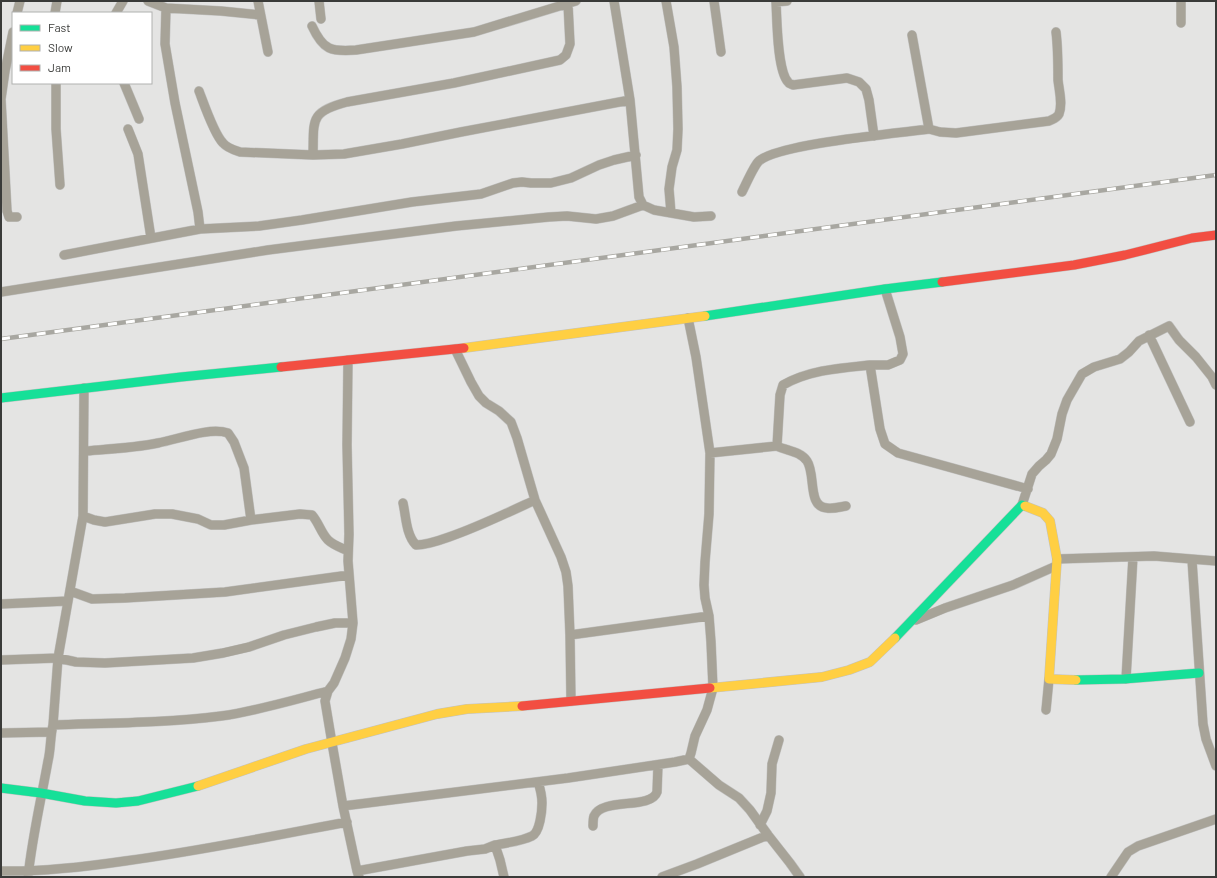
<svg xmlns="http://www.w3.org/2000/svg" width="1217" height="878" font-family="Barlow,sans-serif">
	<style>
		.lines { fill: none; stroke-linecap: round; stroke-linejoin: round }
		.street-casing { stroke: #c2c2c1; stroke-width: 10 }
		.fast-casing { stroke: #c2c2c1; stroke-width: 10 }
		.slow-casing { stroke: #c2c2c1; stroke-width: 10 }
		.jam-casing { stroke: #c2c2c1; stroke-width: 10 }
		.street { stroke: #a7a398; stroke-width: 9 }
		.fast { stroke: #16e098; stroke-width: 9 }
		.slow { stroke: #ffcf43; stroke-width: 9 }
		.jam { stroke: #f24e42; stroke-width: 9 }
		.rail-casing { stroke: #a8a7a1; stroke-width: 4.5 }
		.rail { stroke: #fff; stroke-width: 3; stroke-dasharray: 9; stroke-linecap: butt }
	</style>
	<rect width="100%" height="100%" fill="#e4e4e3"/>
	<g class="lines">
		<g class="street-casing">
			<path id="street" d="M148,1l18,7 55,3 39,4
				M258,1l10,51
				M319,1l2,18
				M614,1l16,99 9,97 4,8 11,5 40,7 17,-1
				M666,1l8,46 3,40 1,42 -1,21 -5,17 -3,22 2,24
				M714,1l7,51
				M787,1l-11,1c1,17 1,68 12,80 1,2 3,2 5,3l54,-7 12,4 7,7 3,11 5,36
				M17,13l3,-12
				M55,13l2,-12
				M116,13l7,-12
				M1181,23v-22
				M312,26c11,24 19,26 44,24l118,-18 102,-31
				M13,32l-8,39 -4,28 6,112 2,6h8
				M56,83v46l4,56
				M124,83l15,36
				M199,91c5,13 15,43 24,52 4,5 11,7 17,9l73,3 31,-1 58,-10 59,-12 169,-32
				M128,129l10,25 13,84
				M929,129l11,3 16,1 93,-12c4,-2 8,-3 10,-7 4,-10 0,-24 -1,-34 0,-16 0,-32 -2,-48
				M313,155c1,-35 -4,-43 34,-53l107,-19 106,-23 6,-5 4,-11 -2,-40
				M742,192c4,-8 11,-24 16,-30 16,-18 142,-29 171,-33l-17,-94
				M200,229l59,-3 43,-6 110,-18 69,-8 32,-11 9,-1 9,1h20l20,-5 28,-13 15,-5 22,-5
				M64,255l136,-26 -2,-17 -23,-109 -10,-59 1,-36
				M885,289l15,48 3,17 -3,6 -12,5h-18l10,64 5,15 13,9 130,36
				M1,292l267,-42 188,-24 93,-9 18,-1 29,3 17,-3 30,-11
				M688,318l8,39 14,96 67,-7 3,-51 3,-10c26,-15 57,-17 87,-20
				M1149,335l41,87
				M455,349l16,33 8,14 7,7 13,8 12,11 6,16 18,62 26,57 5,15 2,14 2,49
				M348,360l-1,85 2,89 -1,27 5,62 -2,16 -6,19 -11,25 -6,8 -3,10 7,42 11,63 14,65 2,6
				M777,446c10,5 23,5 30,15 9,13 0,46 20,47 6,1 13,-1 19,-2
				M84,451c25,-2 50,-3 74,-8 21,-4 51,-16 70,-10l6,9 10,26 7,52
				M403,503c3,13 3,32 13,42 11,0 22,-4 33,-8 29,-10 58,-24 86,-37
				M1022,505l10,-31 7,-8 7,-6 5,-6 6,-15 5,-25 5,-14 15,-26 12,-7 26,-8 9,-7 10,-11 30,-15 10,14 17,17 16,20 4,8
				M83,516l11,4 11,2 50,-8h17l26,5 13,6h13l27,-5 49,-6 12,1c7,8 9,18 16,25 5,5 14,8 20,11
				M1057,559l97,-3 62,5
				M1192,560l11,164 3,15 10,27
				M70,591l22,8 33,-1 100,-6 124,-17
				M1,604l67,-3
				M916,620l29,-12 68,-23 43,-19
				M1,660l57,-2 18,4 29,1 88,-5 30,-5 26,-6 35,-12 32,-8 19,-4h18
				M1126,679l7,-122
				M571,701l-1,-66 139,-19
				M1046,710l3,-31
				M53,725c56,-2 112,-2 168,-9 36,-5 72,-16 107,-25
				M1,733l50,-1
				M689,759l30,26 20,13 11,12 18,25 22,28 10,14
				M343,806l225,-28 107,-16 14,-3 2,-6 4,-17 12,-26 6,-22 -2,-46 -2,-26 -4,-18 -1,-13 1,-23 4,-48 1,-61
				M760,825l7,-14 4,-18 1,-29 7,-24
				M593,826c0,-3 0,-7 1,-10 8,-19 57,-6 63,-24l1,-27
				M495,845c12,-2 27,-4 37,-9 8,-4 10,-25 10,-33 0,-7 -2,-15 -4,-21
				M1,871c42,1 83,-4 124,-10 75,-10 148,-25 222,-39
				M357,871l110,-20 18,-2 10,-4 5,15 4,17
				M28,877c4,-39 13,-77 20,-116 3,-12 2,-24 5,-36l5,-67 25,-142 1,-128
				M662,877l35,-13 71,-29
				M1111,877l17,-25 10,-6 78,-27"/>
		</g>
		<g class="fast-casing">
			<path id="fast" d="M705,316l180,-27 57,-7
				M1,398l180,-21 100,-10
				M895,638l127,-133 3,1
				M1076,680l48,-1 75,-6
				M1,788l40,5 44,8 31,2 22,-2 60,-15"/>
		</g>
		<g class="slow-casing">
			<path id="slow" d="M464,348l241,-32
				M1025,506l18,7 7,8 7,38 -8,120 27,1
				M710,688l112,-11 27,-7 21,-8 25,-24
				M198,786l108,-37 131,-35 30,-5 55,-3"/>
		</g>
		<g class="jam-casing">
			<path id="jam" d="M942,282l132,-17 51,-10 67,-17 24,-3
				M281,367l183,-19
				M522,706l188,-18"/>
		</g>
		<use href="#street" class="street"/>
		<use href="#fast" class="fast"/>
		<use href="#slow" class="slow"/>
		<use href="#jam" class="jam"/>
		<g class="rail-casing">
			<path id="rail" d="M1,339l1215,-164"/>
		</g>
		<use href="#rail" class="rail"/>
	</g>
	<rect width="1217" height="878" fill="none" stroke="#3a3b39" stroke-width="4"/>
	<rect x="12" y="12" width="140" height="72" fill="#ffffff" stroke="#b0b1b0"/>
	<rect x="20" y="25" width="20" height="6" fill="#16e098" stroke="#b0b1b0"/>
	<text x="48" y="32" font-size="12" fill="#3a3b39">Fast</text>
	<rect x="20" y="45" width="20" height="6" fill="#ffcf43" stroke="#b0b1b0"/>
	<text x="48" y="52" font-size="12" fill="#3a3b39">Slow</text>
	<rect x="20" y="65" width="20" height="6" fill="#f24e42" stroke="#b0b1b0"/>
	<text x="48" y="72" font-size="12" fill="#3a3b39">Jam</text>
</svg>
